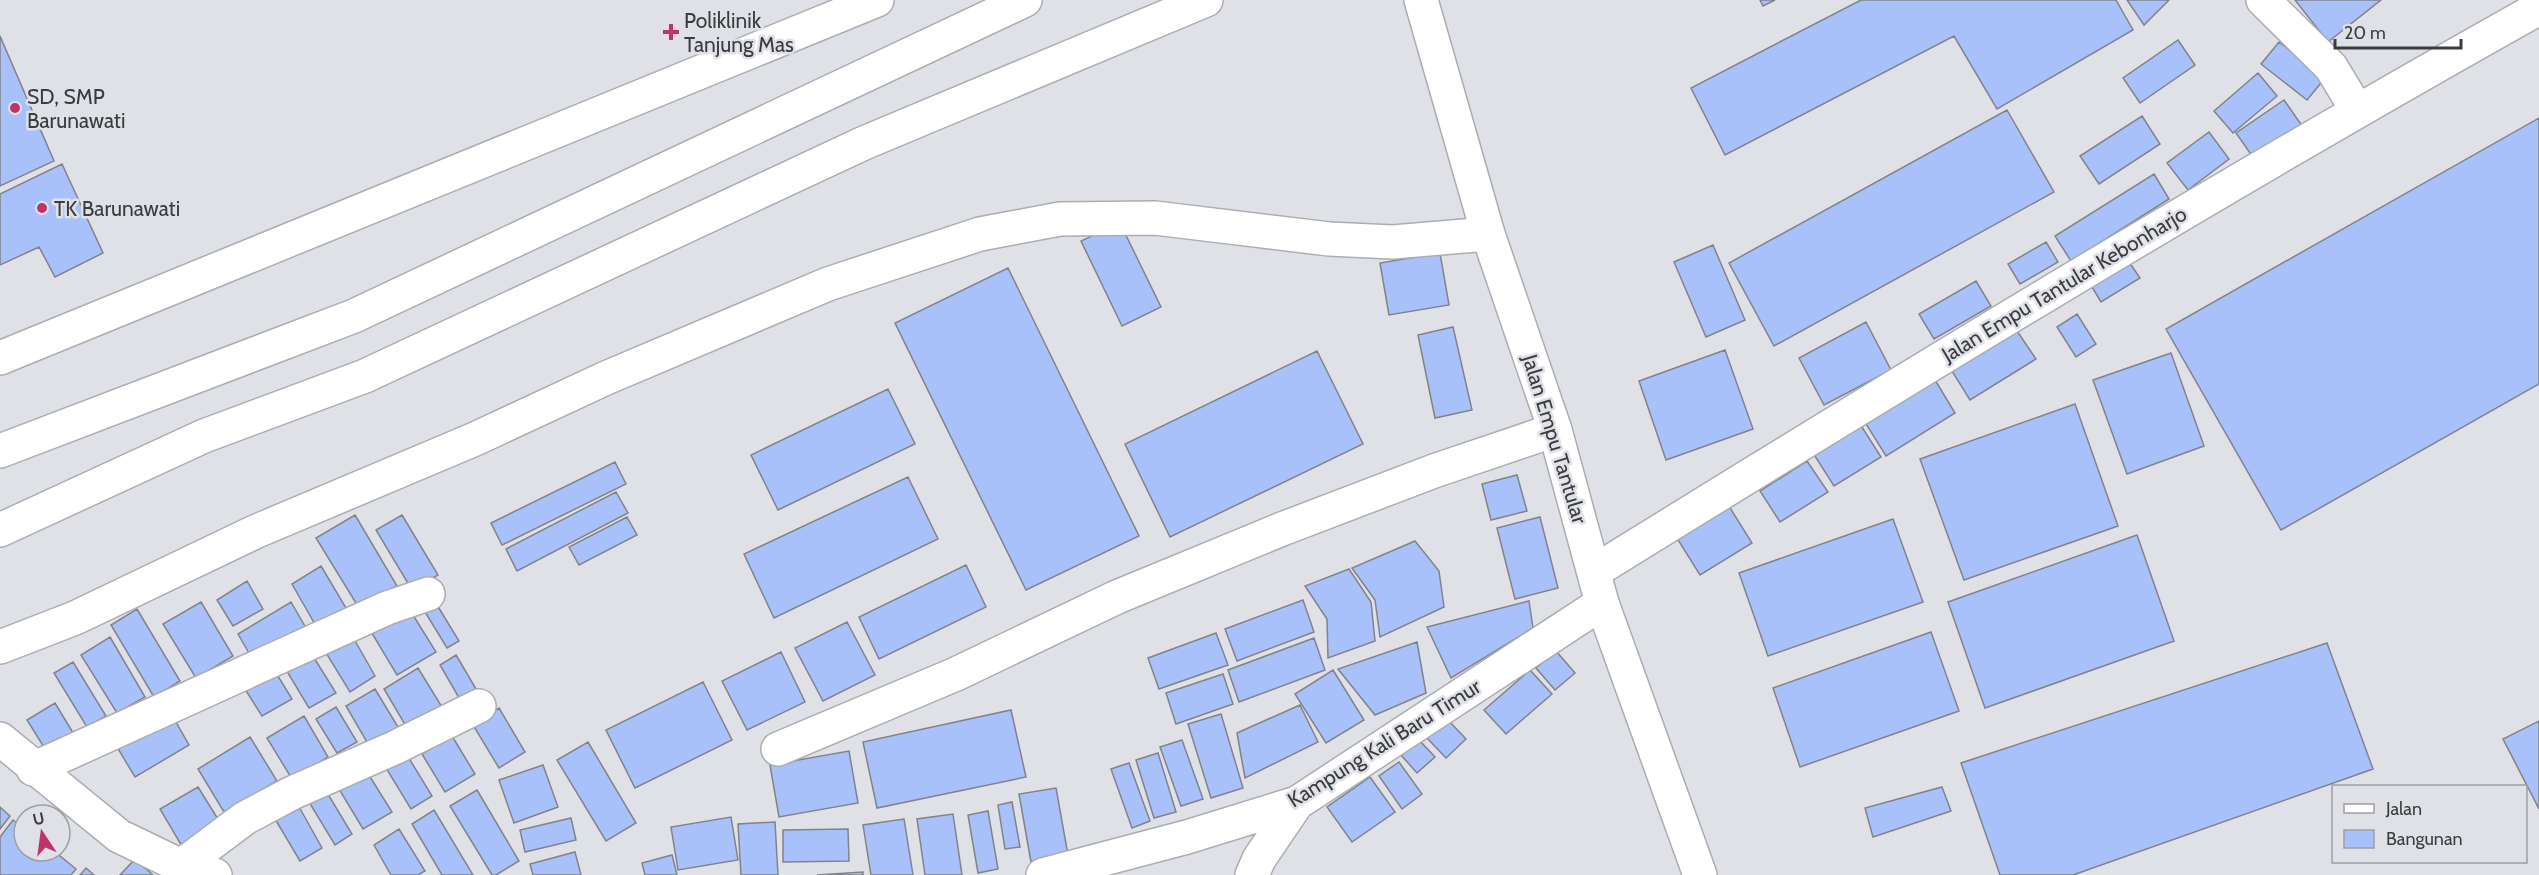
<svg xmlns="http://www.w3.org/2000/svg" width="2539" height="875" font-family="Cabin,sans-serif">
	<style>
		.building { fill: #a9c1fa; stroke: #818389; stroke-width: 1.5 }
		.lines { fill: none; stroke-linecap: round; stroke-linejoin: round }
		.minor-casing { stroke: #aaadb2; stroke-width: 36 }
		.tertiary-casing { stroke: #aaadb2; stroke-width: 36 }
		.trunk-casing { stroke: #aaadb2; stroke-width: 36 }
		.minor { stroke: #fff; stroke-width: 33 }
		.tertiary { stroke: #fff; stroke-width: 33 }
		.trunk { stroke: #fff; stroke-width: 33 }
		.poi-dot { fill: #c03368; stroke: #dfe1e7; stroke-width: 2 }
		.labels { text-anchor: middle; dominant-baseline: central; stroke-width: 5; stroke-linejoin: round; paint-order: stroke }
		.poi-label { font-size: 21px; fill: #3b3c3e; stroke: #dfe1e7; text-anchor: start }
		.street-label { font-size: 21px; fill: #3b3c3e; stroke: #dfe1e7 }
	</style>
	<rect width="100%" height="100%" fill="#dfe1e7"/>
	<path class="building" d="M1760,0h15l-12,6z
		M1861,0h255l17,30 -136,79 -43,-73 -229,119 -34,-67z
		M2127,0h42l-25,25z
		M2295,0h86l-53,42z
		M0,36l54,125 -54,25z
		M2178,40l17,25 -55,38 -17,-25z
		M2279,42l46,36 -18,22 -46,-36z
		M2258,73l19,23 -44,37 -19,-22z
		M2284,100l21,30 -48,33 -21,-30z
		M2007,110l47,82 -280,154 -45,-83z
		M2142,116l18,28 -61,40 -19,-28z
		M2539,118v266l-258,146 -115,-201z
		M2209,132l20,27 -41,31 -21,-27z
		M62,164l41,89 -48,24 -16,-30 -39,18v-71z
		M2154,174l15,25 -98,62 -16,-25z
		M1120,223l41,84 -39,19 -41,-85z
		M2046,242l12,20 -38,22 -12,-20z
		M1713,245l32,75 -39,17 -32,-75z
		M1440,253l9,52 -60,10 -9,-52z
		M2127,259l13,19 -39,24 -12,-20z
		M1008,268l131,268 -113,54 -131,-267z
		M1976,281l15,25 -57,33 -15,-25z
		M2077,314l19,30 -20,13 -19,-30z
		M1866,322l25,48 -67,35 -25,-47z
		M1453,327l19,83 -37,8 -17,-83z
		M2015,328l21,31 -66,41 -20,-32z
		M1725,350l28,79 -87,31 -27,-79z
		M1317,351l46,93 -193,93 -45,-93z
		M2171,353l33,93 -77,28 -34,-94z
		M1932,375l23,38 -69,43 -23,-37z
		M888,389l27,55 -137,66 -27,-55z
		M2075,404l43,122 -154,54 -44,-121z
		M1860,424l21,33 -47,29 -21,-33z
		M1807,461l21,31 -48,30 -20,-31z
		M615,462l11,22 -124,61 -11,-22z
		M1517,475l10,36 -36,9 -9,-36z
		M908,477l30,62 -164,79 -30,-64z
		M616,492l12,21 -111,58 -11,-22z
		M1727,503l25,40 -52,32 -25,-40z
		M355,515l42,71 -38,22 -43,-70z
		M402,515l36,60 -26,15 -36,-60z
		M627,517l10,18 -58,30 -10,-18z
		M1540,517l18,71 -43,11 -18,-71z
		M1893,519l30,83 -155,54 -29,-83z
		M2137,535l37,106 -189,67 -37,-106z
		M1415,541l24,30 5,36 -64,30 -5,-37 -23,-32z
		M966,565l20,42 -107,52 -20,-42z
		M321,566l25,42 -30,18 -24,-42z
		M1349,569l22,33 4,39 -47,17 -1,-39 -22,-33z
		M247,581l16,28 -30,17 -16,-26z
		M434,600l25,41 -12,7 -25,-41z
		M1303,600l11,32 -77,29 -12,-32z
		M1529,601l4,27 -82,50 -24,-51z
		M201,602l32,54 -37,22 -33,-54z
		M291,602l15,26 -53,32 -15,-26z
		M408,607l28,45 -39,23 -27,-45z
		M137,609l43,72 -26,16 -43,-72z
		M847,622l28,53 -52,26 -28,-53z
		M350,632l25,44 -25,16 -27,-44z
		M1931,632l28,79 -159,56 -27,-79z
		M1216,633l12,32 -69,24 -11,-31z
		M110,637l35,60 -28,16 -36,-58z
		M1314,638l11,32 -86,32 -11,-32z
		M1417,642l9,51 -51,22 -37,-46z
		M2327,643l46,126 -300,106h-73l-39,-112z
		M1556,651l19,22 -20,17 -19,-22z
		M781,652l24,50 -58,28 -25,-49z
		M311,653l25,40 -27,15 -24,-40z
		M456,655l23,39 -17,9 -22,-38z
		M73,662l33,54 -19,11 -33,-54z
		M273,668l19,31 -30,17 -19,-30z
		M418,668l27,44 -35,21 -26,-44z
		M1333,670l31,50 -38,23 -31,-49z
		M1530,670l22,24 -46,40 -22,-24z
		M1223,674l10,30 -57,20 -10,-31z
		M703,682l29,58 -97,48 -29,-58z
		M375,689l26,43 -30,17 -25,-43z
		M55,703l20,33 -28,16 -20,-32z
		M1300,705l18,37 -73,36 -8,-45z
		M336,707l21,35 -20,11 -21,-34z
		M499,708l26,44 -26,16 -26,-43z
		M1011,710l15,67 -149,31 -14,-66z
		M1221,714l22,74 -32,10 -23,-74z
		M172,715l17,30 -54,32 -18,-30z
		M304,716l24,41 -36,22 -25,-41z
		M1447,719l19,20 -20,19 -19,-20z
		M2539,721v88l-36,-70z
		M452,736l23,38 -30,18 -23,-38z
		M250,737l27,44 -53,31 -26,-43z
		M1182,740l21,59 -22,7 -21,-59z
		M1419,740l16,17 -18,16 -16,-18z
		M588,742l48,81 -30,18 -49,-81z
		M849,751l9,52 -79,14 -9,-52z
		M1158,753l18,59 -22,6 -18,-58z
		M407,755l25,41 -21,13 -25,-41z
		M1399,762l23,32 -20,15 -23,-33z
		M1129,763l21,58 -18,7 -21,-59z
		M543,765l15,42 -44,16 -15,-43z
		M367,772l25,40 -29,17 -24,-40z
		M1370,777l25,35 -43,30 -25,-35z
		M323,786l29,48 -17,11 -29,-48z
		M198,787l23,37 -38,24 -23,-39z
		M1942,787l9,24 -78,26 -8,-29z
		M1056,788l12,67 -37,7 -12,-68z
		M477,790l42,71 -23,14h-4l-42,-69z
		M1012,802l8,45 -15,2 -7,-44z
		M298,805l24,43 -22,13 -25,-42z
		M0,807l10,9 -10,13z
		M434,810l39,65h-31l-30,-51z
		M988,811l10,58 -20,4 -10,-58z
		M953,814l9,61h-37l-8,-56z
		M731,817l7,43 -60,10 -7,-43z
		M571,818l5,22 -51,12 -5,-22z
		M904,819l9,56h-42l-8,-50z
		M13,820l11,8v23h30l22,18 -5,6h-71v-38z
		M775,822l3,53h-37l-3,-51z
		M399,829l26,42 -7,4h-27l-17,-30z
		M848,829l1,32 -66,1v-32z
		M575,852l6,23h-48l-3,-11z
		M672,855l5,20h-32l-3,-12z
		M135,859l18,16h-33z
		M86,868l8,7h-14z
		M863,872v3h-46z"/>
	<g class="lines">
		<g class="minor-casing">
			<path id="minor" d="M2263,0l68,67 26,43
				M1595,571c312,-193 624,-384 944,-563
				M0,647l75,-29 182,-87 218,-92 131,-61 222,-94 152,-50 80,-15 95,-1 174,21 64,3 95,-8
				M0,739l119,97 62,30 34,9
				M778,749l178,-75 161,-77 165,-68 152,-58 121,-41
				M33,769l354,-161 41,-14
				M181,866l64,-48 47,-25 102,-45 85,-42
				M1043,875l144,-38 110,-34 305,-200
				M1252,875l7,-16 38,-56"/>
		</g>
		<g class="tertiary-casing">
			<path id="tertiary" d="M1421,0l67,234 67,196 47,173 98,272
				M0,358l877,-358"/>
		</g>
		<g class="trunk-casing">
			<path id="trunk" d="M0,451l354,-135 671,-316
				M0,530l204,-94 161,-60 499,-233 342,-143"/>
		</g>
		<use href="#minor" class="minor"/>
		<use href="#tertiary" class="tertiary"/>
		<use href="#trunk" class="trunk"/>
	</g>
	<g class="poi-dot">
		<path d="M668 23h6v6h6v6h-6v6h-6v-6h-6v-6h6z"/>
		<circle cx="15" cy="108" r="6"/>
		<circle cx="42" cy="208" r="6"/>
	</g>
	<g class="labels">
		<g class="poi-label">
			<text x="684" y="20">Poliklinik<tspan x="684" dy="24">Tanjung Mas</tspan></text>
			<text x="27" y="96">SD, SMP<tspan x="27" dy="24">Barunawati</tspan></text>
			<text x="54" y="208">TK Barunawati</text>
		</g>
		<g class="street-label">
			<text transform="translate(2064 284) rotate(-31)">Jalan Empu Tantular Kebonharjo</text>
			<text transform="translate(1555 439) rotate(73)">Jalan Empu Tantular</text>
			<text transform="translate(1384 743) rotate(-32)">Kampung Kali Baru Timur</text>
		</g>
	</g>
	<rect x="2332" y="785" width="195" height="78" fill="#dfe1e7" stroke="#9d9fa3" stroke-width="1.5"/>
	<rect x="2344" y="804" width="30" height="9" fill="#ffffff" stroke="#9d9fa3" stroke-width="1.5"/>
	<text x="2386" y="815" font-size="18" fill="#3b3c3e">Jalan</text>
	<rect x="2344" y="830" width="30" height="18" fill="#a9c1fa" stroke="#9d9fa3" stroke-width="1.5"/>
	<text x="2386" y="845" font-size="18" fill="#3b3c3e">Bangunan</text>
	<g transform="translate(42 833) rotate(347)"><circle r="28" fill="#dfe1e7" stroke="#9d9fa3" stroke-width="1.5"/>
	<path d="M0-4.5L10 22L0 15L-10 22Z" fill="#c03368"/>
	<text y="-9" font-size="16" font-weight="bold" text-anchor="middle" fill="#3b3c3e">U</text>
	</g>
	<path d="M2335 39v9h126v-9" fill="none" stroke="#3b3c3e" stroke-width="3"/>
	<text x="2344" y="39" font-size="18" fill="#3b3c3e" stroke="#dfe1e7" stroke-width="4.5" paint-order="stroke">20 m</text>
</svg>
